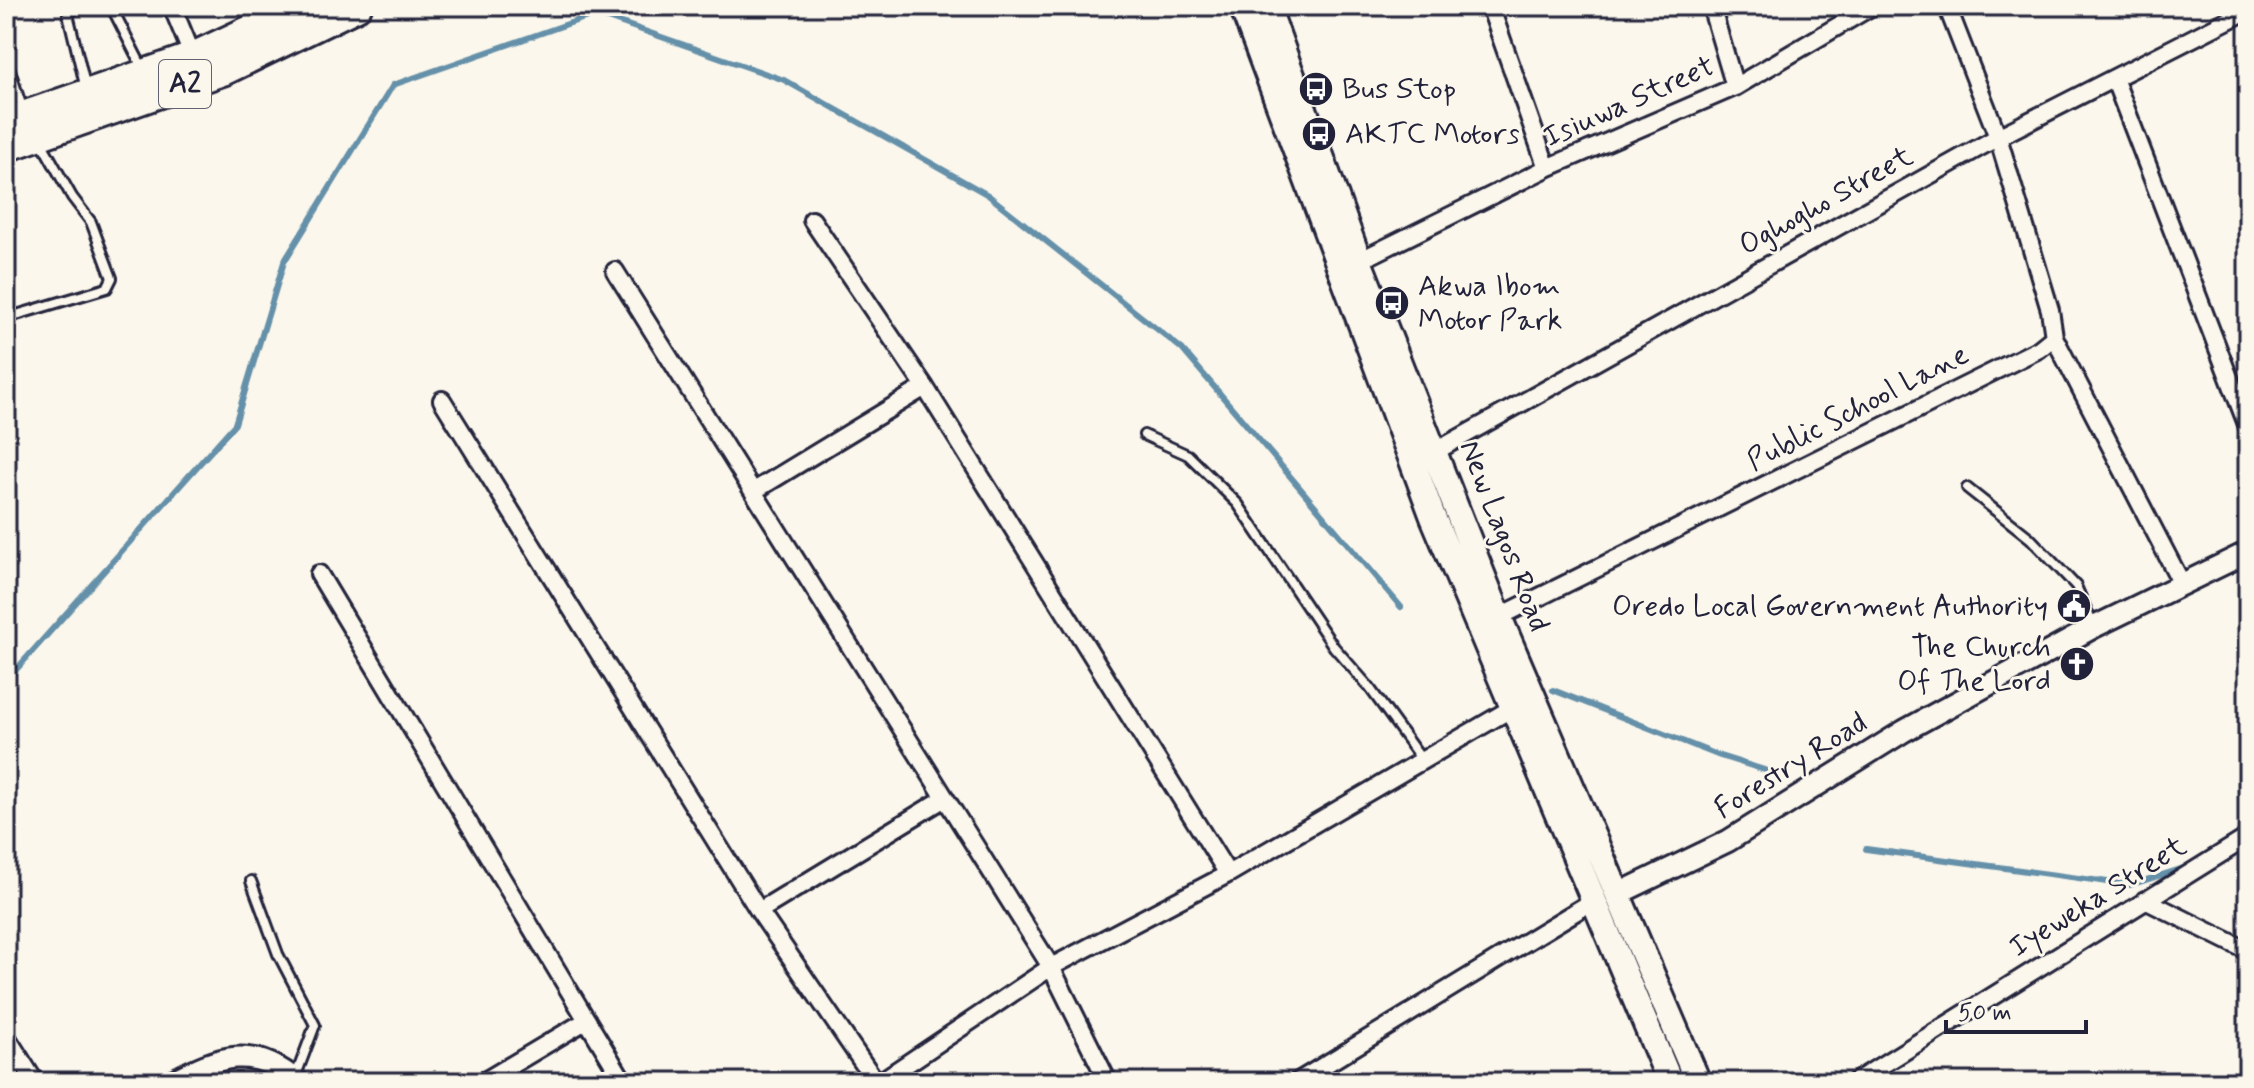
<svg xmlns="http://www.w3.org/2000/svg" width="2254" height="1088" font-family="Mynerve,sans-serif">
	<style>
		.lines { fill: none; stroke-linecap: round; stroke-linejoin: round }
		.stream { stroke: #6590a9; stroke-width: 6 }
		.service-casing { stroke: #22223b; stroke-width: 14 }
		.minor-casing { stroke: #22223b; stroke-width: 22 }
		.tertiary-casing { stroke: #22223b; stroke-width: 26 }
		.secondary-casing { stroke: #22223b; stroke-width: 30 }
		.trunk-casing { stroke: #22223b; stroke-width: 34 }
		.service { stroke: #fbf7ec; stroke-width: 8 }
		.minor { stroke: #fbf7ec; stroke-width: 16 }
		.tertiary { stroke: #fbf7ec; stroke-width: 20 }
		.secondary { stroke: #fbf7ec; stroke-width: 24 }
		.trunk { stroke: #fbf7ec; stroke-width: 28 }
		.labels { text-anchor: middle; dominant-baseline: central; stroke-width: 6; stroke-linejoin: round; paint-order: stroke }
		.shield { fill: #fbf7ec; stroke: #636270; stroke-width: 2 }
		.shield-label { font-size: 28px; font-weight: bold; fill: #22223b }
		.poi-label { font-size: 30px; fill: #22223b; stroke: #fbf7ec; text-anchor: start }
		.street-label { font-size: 30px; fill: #22223b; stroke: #fbf7ec }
	</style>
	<rect width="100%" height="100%" fill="#fbf7ec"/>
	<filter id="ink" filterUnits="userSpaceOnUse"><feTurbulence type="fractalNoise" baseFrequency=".0125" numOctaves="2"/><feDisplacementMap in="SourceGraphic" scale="16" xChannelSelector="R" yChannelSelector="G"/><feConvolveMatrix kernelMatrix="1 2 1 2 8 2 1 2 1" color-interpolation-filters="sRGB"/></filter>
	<g filter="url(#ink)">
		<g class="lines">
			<path class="stream" d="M6,681l229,-257 49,-162 109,-177 203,-71 188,66 204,115 194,154 219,258
				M1553,690l167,66 51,16
				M1866,849l264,36 57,-18"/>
			<g class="service-casing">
				<path id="service" d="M79,6l-11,8 18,75
					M111,6l32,63
					M6,57l17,54
					M13,316l94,-28 5,-10 -21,-56 -19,-25 -32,-57
					M1144,435l44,20 50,49 96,143 35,40 53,73
					M1967,488l63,50 46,48 18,41
					M251,881l27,73 37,71 -20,53"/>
			</g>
			<g class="minor-casing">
				<path id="minor" d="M172,6l21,51
					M1490,6l57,162
					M1711,6l24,81
					M2114,78l134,349
					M812,220l113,167 303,487
					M1359,261l188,-93 188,-81 137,-81
					M615,271l436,696 57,115
					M2054,337l128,247
					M442,400l317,511 117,171
					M1436,451l562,-314 250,-127
					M754,491l171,-104
					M319,574l305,508
					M1499,617l540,-268 15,-12 -4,-27 -52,-173 -51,-131
					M2145,900l103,51
					M759,911l186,-113
					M6,1036l29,46
					M483,1082l104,-62
					M880,1082l171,-115 177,-93 291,-170
					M1297,1082l296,-181
					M1855,1082l393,-245"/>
			</g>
			<g class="tertiary-casing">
				<path id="tertiary" d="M1618,894l110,-53 176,-110 190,-104 154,-75
					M171,1082c48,-26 81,-39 127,0"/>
			</g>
			<g class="secondary-casing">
				<path id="secondary" d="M1242,6l191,511 237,565
					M1267,6l92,255 140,356 199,465"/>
			</g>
			<g class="trunk-casing">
				<path id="trunk" d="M6,122l187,-65 109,-51
					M6,147l219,-77 132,-64"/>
			</g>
			<use href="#service" class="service"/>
			<use href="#minor" class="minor"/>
			<use href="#tertiary" class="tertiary"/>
			<use href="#secondary" class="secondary"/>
			<use href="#trunk" class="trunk"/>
		</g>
	</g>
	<defs>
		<g id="bus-disc" transform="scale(1.8)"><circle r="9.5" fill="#22223b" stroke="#fbf7ec"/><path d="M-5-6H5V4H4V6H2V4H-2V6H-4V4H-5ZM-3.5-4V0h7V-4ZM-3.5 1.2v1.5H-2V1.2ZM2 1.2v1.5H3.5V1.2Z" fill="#fff"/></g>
		<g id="civic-disc" transform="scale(1.8)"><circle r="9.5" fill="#22223b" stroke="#fbf7ec"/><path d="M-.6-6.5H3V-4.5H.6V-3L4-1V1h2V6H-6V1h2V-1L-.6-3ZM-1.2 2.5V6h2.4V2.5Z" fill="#fff"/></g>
		<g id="church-disc" transform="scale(1.8)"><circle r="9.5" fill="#22223b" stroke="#fbf7ec"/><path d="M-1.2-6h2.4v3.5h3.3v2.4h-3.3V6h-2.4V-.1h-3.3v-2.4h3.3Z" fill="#fff"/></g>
	</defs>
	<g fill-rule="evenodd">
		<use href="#bus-disc" x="1316" y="89"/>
		<use href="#bus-disc" x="1319" y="134"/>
		<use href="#bus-disc" x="1392" y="303"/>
		<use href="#civic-disc" x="2074" y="606"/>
		<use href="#church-disc" x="2077" y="664"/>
	</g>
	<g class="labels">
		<rect class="shield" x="159" y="60" width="52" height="48" rx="6"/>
		<g class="shield-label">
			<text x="185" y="84">A2</text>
		</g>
		<g class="poi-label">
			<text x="1342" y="89">Bus Stop</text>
			<text x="1345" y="134">AKTC Motors</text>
			<text x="1418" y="286">Akwa Ibom<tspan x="1418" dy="34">Motor Park</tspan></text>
			<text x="2048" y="606" text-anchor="end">Oredo Local Government Authority</text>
			<text x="2051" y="647" text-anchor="end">The Church<tspan x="2051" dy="34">Of The Lord</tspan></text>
		</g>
		<g class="street-label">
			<text transform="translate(1629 102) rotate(-24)">Isiuwa Street</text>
			<text transform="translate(1826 201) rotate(-29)">Oghogho Street</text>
			<text transform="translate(1858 408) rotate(-27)">Public School Lane</text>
			<text transform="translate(1504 536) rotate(69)">New Lagos Road</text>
			<text transform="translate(1791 766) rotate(-32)">Forestry Road</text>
			<text transform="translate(2098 897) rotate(-32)">Iyeweka Street</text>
		</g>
	</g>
	<rect width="2254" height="1088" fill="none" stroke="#fbf7ec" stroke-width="32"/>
	<rect x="16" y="16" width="2222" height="1056" fill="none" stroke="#22223b" stroke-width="3" filter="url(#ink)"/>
	<path d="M1946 1020v12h140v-12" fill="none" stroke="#22223b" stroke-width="4"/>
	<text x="1958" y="1020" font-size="24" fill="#22223b" stroke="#fbf7ec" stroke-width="6" paint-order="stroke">50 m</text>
</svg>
